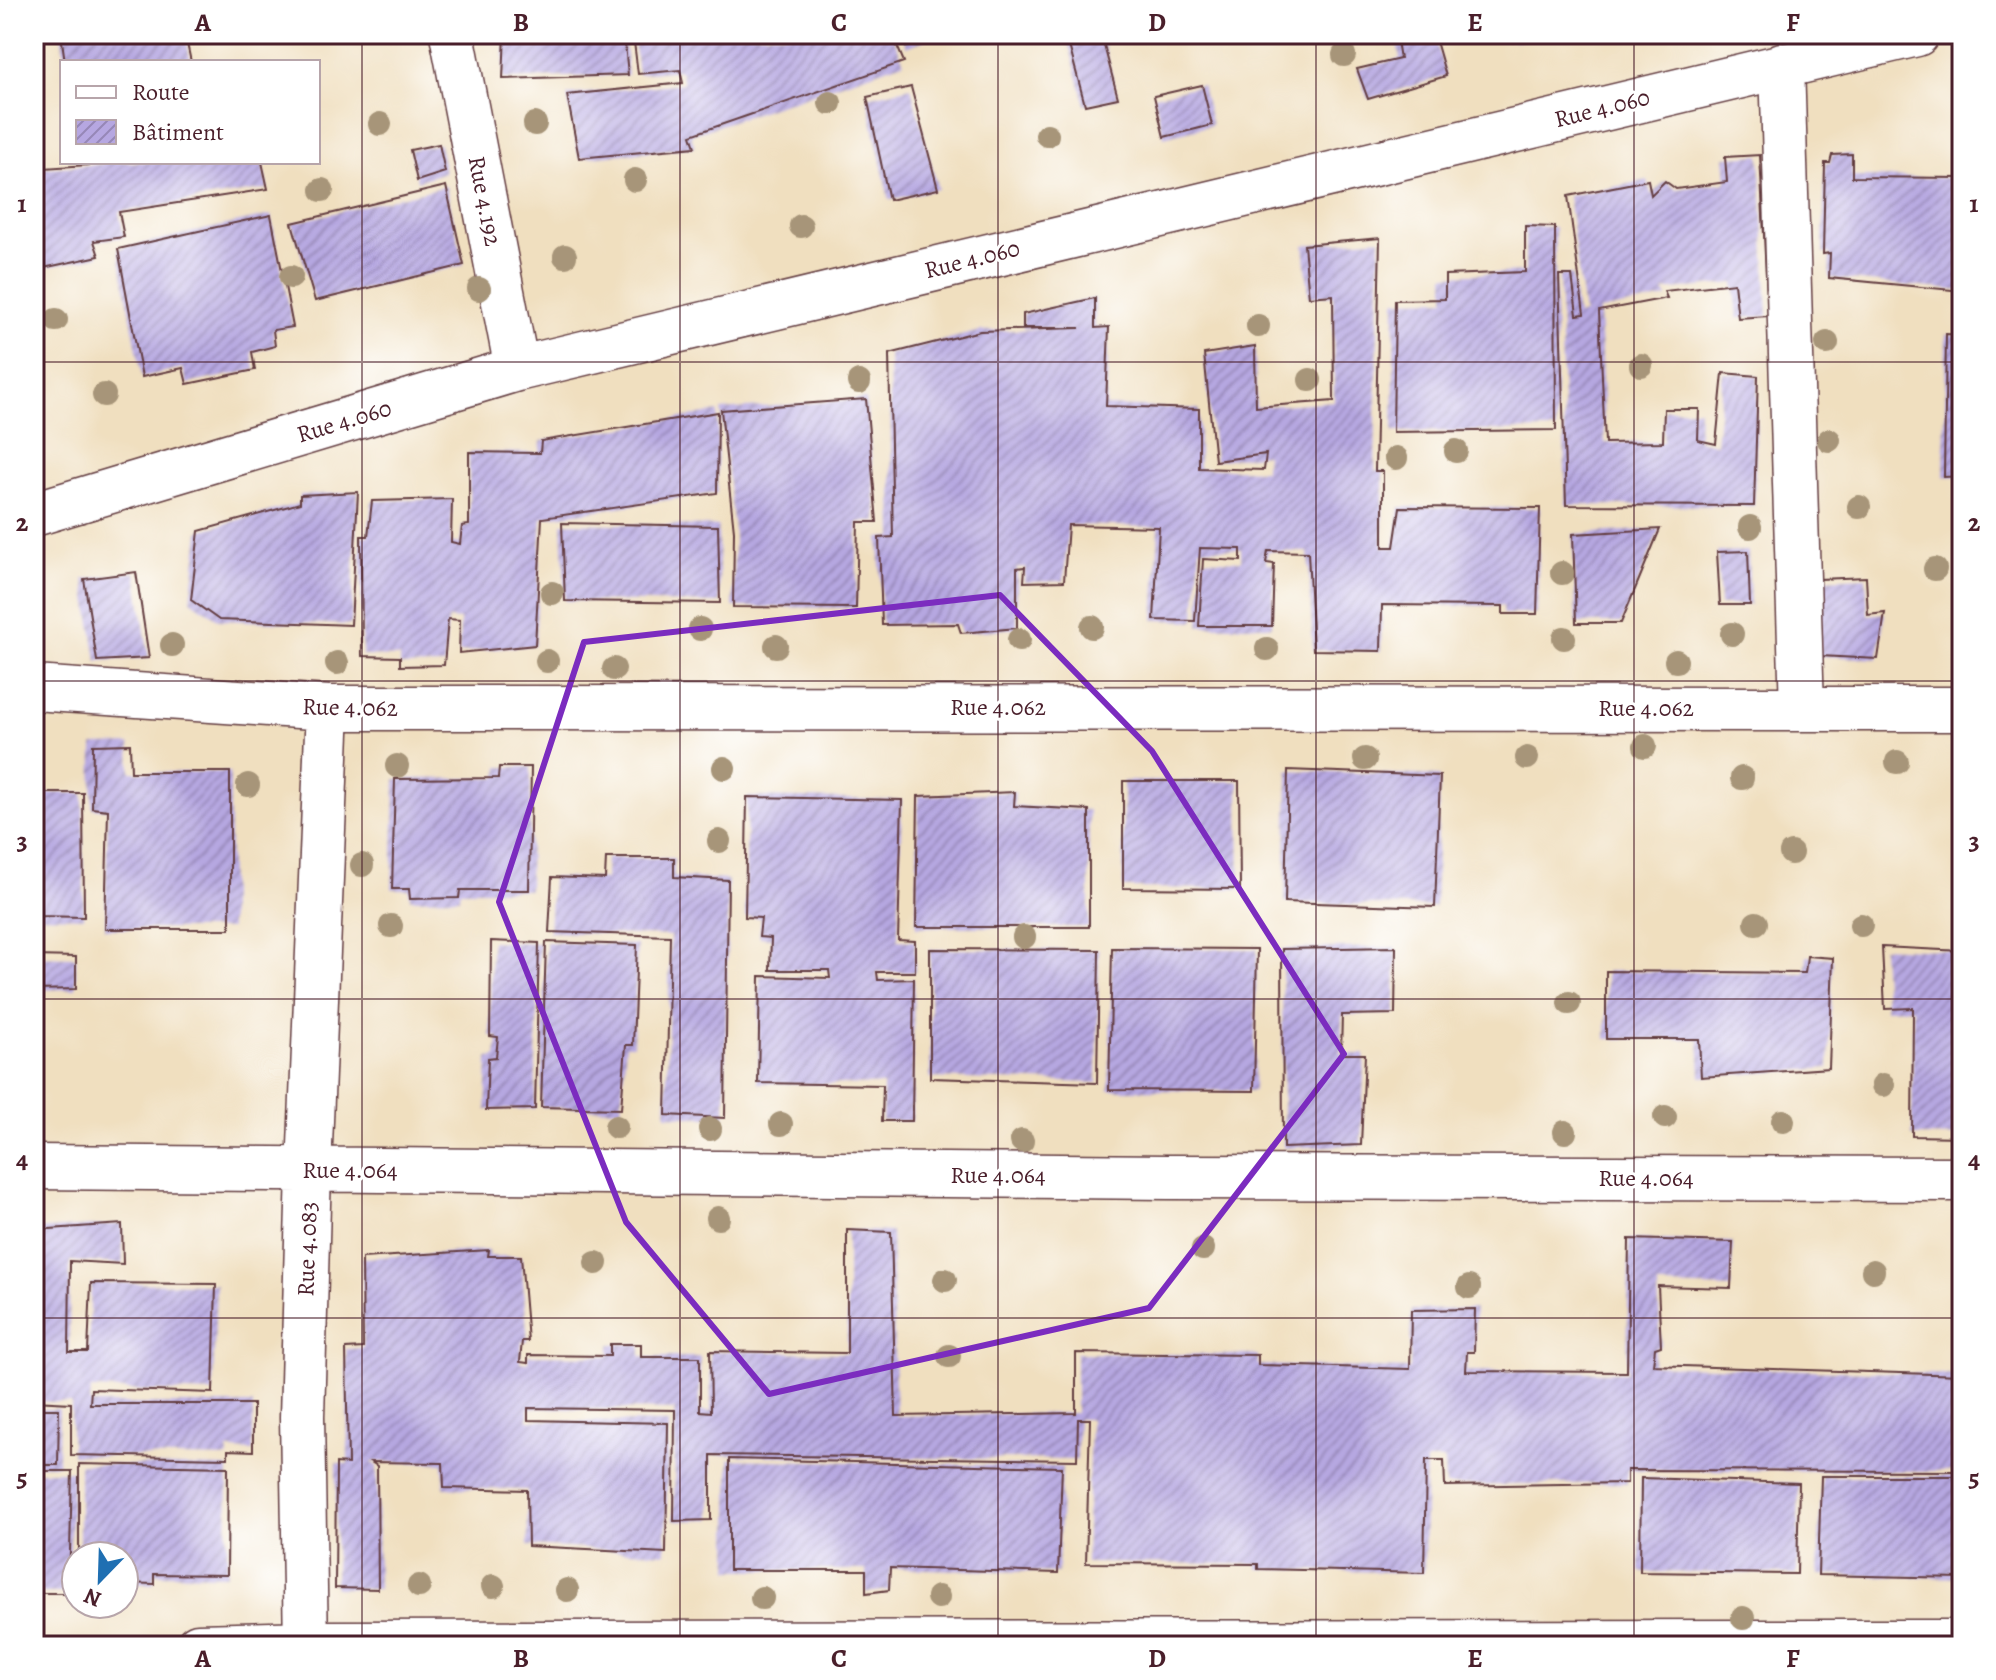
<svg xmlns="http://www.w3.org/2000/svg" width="1996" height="1680" font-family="Alegreya,serif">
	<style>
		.building { fill: url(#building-hatch) }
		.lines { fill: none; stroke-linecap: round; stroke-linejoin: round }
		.minor-casing { stroke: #633c41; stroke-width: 47 }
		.minor { stroke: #fff; stroke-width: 44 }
		.tree { fill: #a79579 }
		.marked { fill: none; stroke: #7b2cbf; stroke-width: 6; stroke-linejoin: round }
		.grid { fill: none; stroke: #4a1f2b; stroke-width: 2; stroke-opacity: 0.55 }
		.labels { text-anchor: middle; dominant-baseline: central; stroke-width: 6; stroke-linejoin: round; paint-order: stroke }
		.street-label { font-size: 24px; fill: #4a1f2b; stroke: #fff }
		.neatline { fill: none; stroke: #4a1f2b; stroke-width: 3 }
		.grid-label { font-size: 26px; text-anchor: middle; font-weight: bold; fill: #4a1f2b }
	</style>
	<defs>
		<pattern id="building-hatch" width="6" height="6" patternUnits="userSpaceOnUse" patternTransform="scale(2)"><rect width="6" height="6" fill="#b6a7e1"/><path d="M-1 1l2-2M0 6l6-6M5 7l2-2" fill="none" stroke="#9687b7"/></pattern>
	</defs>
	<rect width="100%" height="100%" fill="#fff"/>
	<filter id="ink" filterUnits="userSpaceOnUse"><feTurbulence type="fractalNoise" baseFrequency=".0125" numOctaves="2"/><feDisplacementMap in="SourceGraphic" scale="16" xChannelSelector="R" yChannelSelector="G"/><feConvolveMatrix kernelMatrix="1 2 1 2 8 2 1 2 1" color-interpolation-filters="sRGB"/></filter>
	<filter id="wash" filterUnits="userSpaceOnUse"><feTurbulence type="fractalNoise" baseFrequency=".006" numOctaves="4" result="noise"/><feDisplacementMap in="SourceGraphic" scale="32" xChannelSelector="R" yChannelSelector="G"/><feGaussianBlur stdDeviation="1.8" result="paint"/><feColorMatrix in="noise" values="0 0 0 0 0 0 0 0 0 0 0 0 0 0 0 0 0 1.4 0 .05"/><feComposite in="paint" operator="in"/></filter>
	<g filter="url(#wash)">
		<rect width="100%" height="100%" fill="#f0dfbf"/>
		<g id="blocks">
			<path class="building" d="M61,34h124l6,28h-126z
				M505,34h119l4,41 -125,4z
				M633,34h259l12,28 -213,73 4,12 -116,11 -12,-63 116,-12 -3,-13 -42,4z
				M902,34h40l-36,13z
				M1066,34h35l17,64 -33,7z
				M1396,34h38l12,42 -78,23 -11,-30 43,-10z
				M1512,34h33v1l-31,7z
				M1202,85l10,40 -48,12 -10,-41z
				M911,87l27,102 -49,11 -22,-103z
				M34,121l10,47 59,-4v-2h159l6,27 -149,23 5,25 -30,4 5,15 -65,14z
				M439,144l6,28 -28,9 -7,-31z
				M1852,154v23l110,1v113l-133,-13 1,-25 -7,1 2,-91h5l2,-8z
				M1760,155l8,161 -30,2 -4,-35 -70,8 3,7 -68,13 6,132 58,-1 1,-33h35l-1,31 18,4 7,-71 35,3 -4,130 -188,-1 -7,-230h13l5,40 7,-1 -16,-118 80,-16 3,15 14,-14 11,8 51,-7 -2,-25z
				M446,186l18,79 -149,36 -23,-78z
				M271,215l22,112 -20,3 2,16 -23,6 3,18 -68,14 -4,-16 -41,9 -24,-128z
				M1525,226l30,1 1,203 -163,2 2,-132 50,-1v-24l80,-3z
				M1380,238l-5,233h8v76h11l6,-40 140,1 -3,106h-34v-8l-121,-1 -1,46 -68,-1 -5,-98 -40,-1 -2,12 8,1 -2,62h-73l4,-67 38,2v-12l-41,-1 -5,73 -41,-1 5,-93 -91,-2 -4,56 -40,1 1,-15 -8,1v60l-56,5 -3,-9 -76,1 -3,-87 14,-1 -4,-183 91,-23 100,-3h-57v-14l72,-16v30l14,-1 -3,79 93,3v59l65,2 2,-16 -51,7 -11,-107 51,-8 1,61 78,-6 -1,-106 -24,2 -5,-52z
				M1946,334l16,1v141l-18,1z
				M866,399l11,123h-19l-2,86 -123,-1 1,-76 -13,-121z
				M718,412l-1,81 -175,25 -7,127 -76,8 1,-33 -12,-1 -4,46 -44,1v-9l-38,-1 -1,-120h7l4,-35 80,-2 -1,43 9,2 2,-18 7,-1v-73l71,1 1,-12z
				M358,492l-7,133 -132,-5 -28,-20 8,-69 101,-28v-8z
				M562,523l156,3 2,77 -155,-2z
				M1660,529l-39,94h-45l-3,-89z
				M1748,551l2,54h-30l-3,-53z
				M136,572l13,86 -52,3 -13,-82z
				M1866,577l2,38 17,-2 -7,46 -58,-3 -1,-77z
				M130,744l1,28h99v157h-125l3,-119 -16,-2 1,-63z
				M499,767h32l-2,123h-69l-1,8 -49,1 -1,-10h-17l3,-110 103,-1z
				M1288,770l152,6 -5,131 -150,-5z
				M1123,781h116l1,108 -117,-1z
				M1015,792l-1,14 75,4v117h-173l2,-131z
				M34,793h49l1,124 -50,-1z
				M747,797l155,3 -4,140 17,1v31h-38l1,8 36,-1 -2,142h-30l1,-36 -125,-2 2,-107 70,2 -1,-8h-59l1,-32 -12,-1 2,-19 -16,-1z
				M606,858h68v19l54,3 -3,238 -59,-3 4,-179 -121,-4 3,-55 53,2z
				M491,941l48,2 -4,166 -49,1 2,-52 8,-1 2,-20 -8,-1z
				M546,942l91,3 -4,100h-7l-5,64 -80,-2z
				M1396,947l-1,67 -53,1 -1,39h24l-4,91 -78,3 -1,-199z
				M1882,947l80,4 -1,186 -49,-1 1,-128 -28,1z
				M1112,948l145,1 -3,142 -145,-1z
				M930,949l169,1 -2,133 -167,-5z
				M34,956l42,1v32l-42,1z
				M1807,956l26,2 -4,110 -128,9 -2,-38h-93v-68l199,2z
				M122,1224l1,40 -53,-3 -1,91h19l3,-69 125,1 -3,109 -122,-4 -1,15h163v47l-25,-1v8l-157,-3v-52l-37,-2 1,-171z
				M847,1230l44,2 5,184 180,-3v-60l182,2v10l152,4 1,-59 64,-1 -1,43h-7l-1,19 161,1 2,-133 104,3 -2,46 -73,-2 3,60 -6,2 -2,17 309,10v96l-335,-1v13l-182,3 -1,-26h-18l-2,113 -166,-4v-5l-172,-1 4,-144h-12l-1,41 -366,-5v65l-37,1 1,-111 -147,-2v12l140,3 -2,130 -138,-7 -1,-56 -83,-2 -1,-25 -72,-1 6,4 1,123 -43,-1 1,-125 12,1 -2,-115 17,-1 -1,-90 127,-8 -1,6h33l7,85h-6l-2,21 8,1v-8l82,1v-12h31v13h59v54l11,1 -1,-61 137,2z
				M34,1409h25l-1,56h-24z
				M729,1459l333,8 -4,106 -168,-5 -1,22 -23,3v-23h-137z
				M79,1464l149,3 -1,108 -73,-1v10l-30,-1v-27h-45z
				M34,1471h38l-3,122h-35z
				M1821,1476h141v102l-144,-3z
				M1641,1478l158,5 -2,91 -157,-2z"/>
		</g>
	</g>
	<g filter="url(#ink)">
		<use href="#blocks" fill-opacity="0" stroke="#633c41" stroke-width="2"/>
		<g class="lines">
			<g class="minor-casing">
				<path id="minor" d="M452,34l65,335
					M1782,65l20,643
					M34,514l483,-145 1400,-335
					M34,688l294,20 1634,1
					M34,1167l1134,10 794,2
					M198,1646l108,-3 1656,-1
					M306,1646l-4,-229 7,-247 19,-462"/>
			</g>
			<use href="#minor" class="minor"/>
		</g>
		<g class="tree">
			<circle cx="1344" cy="55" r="12"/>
			<circle cx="830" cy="103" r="12"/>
			<circle cx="380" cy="124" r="12"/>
			<circle cx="535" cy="124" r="12"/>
			<circle cx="1047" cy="135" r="12"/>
			<circle cx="635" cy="180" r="12"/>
			<circle cx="322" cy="190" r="12"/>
			<circle cx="801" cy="226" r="12"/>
			<circle cx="565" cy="256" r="12"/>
			<circle cx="291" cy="277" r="12"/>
			<circle cx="479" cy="289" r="12"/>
			<circle cx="56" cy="320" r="12"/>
			<circle cx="1258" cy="326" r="12"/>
			<circle cx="1827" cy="343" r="12"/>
			<circle cx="1641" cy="365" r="12"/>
			<circle cx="1310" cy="380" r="12"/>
			<circle cx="859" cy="382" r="12"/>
			<circle cx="104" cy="395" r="12"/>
			<circle cx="1829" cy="440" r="12"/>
			<circle cx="1456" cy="451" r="12"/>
			<circle cx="1396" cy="458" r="12"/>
			<circle cx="1859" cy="507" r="12"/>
			<circle cx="1750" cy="527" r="12"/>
			<circle cx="1935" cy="569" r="12"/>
			<circle cx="1562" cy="573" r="12"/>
			<circle cx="552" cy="593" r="12"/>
			<circle cx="1092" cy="627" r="12"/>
			<circle cx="700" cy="629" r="12"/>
			<circle cx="1732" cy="634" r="12"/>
			<circle cx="1564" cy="638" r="12"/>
			<circle cx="1019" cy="640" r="12"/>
			<circle cx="172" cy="645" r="12"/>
			<circle cx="776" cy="646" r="12"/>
			<circle cx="1267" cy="649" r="12"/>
			<circle cx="547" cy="661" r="12"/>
			<circle cx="1676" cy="661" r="12"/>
			<circle cx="337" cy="663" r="12"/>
			<circle cx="614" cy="669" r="12"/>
			<circle cx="1645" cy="746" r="12"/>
			<circle cx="1527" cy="758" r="12"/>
			<circle cx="1365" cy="759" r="12"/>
			<circle cx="1897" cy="762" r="12"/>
			<circle cx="397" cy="766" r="12"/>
			<circle cx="724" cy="768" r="12"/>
			<circle cx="1742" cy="778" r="12"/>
			<circle cx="248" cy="785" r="12"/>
			<circle cx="719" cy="841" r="12"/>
			<circle cx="1791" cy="853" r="12"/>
			<circle cx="362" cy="865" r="12"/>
			<circle cx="1756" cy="923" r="12"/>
			<circle cx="1861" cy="925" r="12"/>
			<circle cx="391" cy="926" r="12"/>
			<circle cx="1024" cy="937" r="12"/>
			<circle cx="1569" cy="1003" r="12"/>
			<circle cx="1883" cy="1085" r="12"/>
			<circle cx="1665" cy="1117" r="12"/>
			<circle cx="1783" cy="1121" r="12"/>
			<circle cx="781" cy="1124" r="12"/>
			<circle cx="616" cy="1127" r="12"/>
			<circle cx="710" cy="1129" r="12"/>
			<circle cx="1565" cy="1132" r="12"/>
			<circle cx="1022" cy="1141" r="12"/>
			<circle cx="718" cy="1218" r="12"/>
			<circle cx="1203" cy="1249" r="12"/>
			<circle cx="596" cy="1263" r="12"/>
			<circle cx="1873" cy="1271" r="12"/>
			<circle cx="945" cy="1280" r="12"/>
			<circle cx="1469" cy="1287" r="12"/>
			<circle cx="949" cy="1356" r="12"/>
			<circle cx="419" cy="1586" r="12"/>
			<circle cx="493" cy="1586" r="12"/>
			<circle cx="567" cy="1590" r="12"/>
			<circle cx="938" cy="1597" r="12"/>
			<circle cx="762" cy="1598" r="12"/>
			<circle cx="1743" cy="1618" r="12"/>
		</g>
	</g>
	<path class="marked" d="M1000,595l152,156 192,303 -195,254 -380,86 -143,-172 -127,-320 85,-260z"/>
	<path class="grid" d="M362,34v1612M680,34v1612M998,34v1612M1316,34v1612M1634,34v1612M34,362h1928M34,681h1928M34,999h1928M34,1318h1928"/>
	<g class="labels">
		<g class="street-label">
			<text transform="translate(1602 108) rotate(-14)">Rue 4.060</text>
			<text transform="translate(485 201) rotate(79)">Rue 4.192</text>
			<text transform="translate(972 259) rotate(-14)">Rue 4.060</text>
			<text transform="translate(344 421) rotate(-17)">Rue 4.060</text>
			<text transform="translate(350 707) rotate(1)">Rue 4.062</text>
			<text x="998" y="707">Rue 4.062</text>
			<text x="1646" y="708">Rue 4.062</text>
			<text x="350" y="1170">Rue 4.064</text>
			<text x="998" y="1175">Rue 4.064</text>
			<text x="1646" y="1178">Rue 4.064</text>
			<text transform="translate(307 1249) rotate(-88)">Rue 4.083</text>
		</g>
	</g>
	<rect width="1996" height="1680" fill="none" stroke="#fff" stroke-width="88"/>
	<rect x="60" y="60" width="260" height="104" fill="#ffffff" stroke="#b7a5aa" stroke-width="2"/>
	<rect x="76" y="86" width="40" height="12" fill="#ffffff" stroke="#b7a5aa" stroke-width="2"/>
	<text x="132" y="100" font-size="24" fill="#4a1f2b">Route</text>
	<rect x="76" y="120" width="40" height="24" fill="url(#building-hatch)" stroke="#b7a5aa" stroke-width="2"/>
	<text x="132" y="140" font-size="24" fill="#4a1f2b">Bâtiment</text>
	<g transform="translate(100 1580) rotate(203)"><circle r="38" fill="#ffffff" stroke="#b7a5aa" stroke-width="2"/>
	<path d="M0-6L14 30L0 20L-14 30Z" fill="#1f6fb2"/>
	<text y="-12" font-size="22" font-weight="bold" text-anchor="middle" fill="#4a1f2b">N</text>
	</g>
	<rect x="44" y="44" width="1908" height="1592" class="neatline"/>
	<g class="grid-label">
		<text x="203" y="31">A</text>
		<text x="521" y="31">B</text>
		<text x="839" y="31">C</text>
		<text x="1157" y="31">D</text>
		<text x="1475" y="31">E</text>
		<text x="1793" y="31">F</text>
		<text x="22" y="212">1</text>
		<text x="1974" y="212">1</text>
		<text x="22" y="531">2</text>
		<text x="1974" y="531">2</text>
		<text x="22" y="849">3</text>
		<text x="1974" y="849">3</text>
		<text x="22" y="1168">4</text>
		<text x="1974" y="1168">4</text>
		<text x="22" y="1486">5</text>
		<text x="1974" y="1486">5</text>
		<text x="203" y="1667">A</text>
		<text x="521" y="1667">B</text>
		<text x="839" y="1667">C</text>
		<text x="1157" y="1667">D</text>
		<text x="1475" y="1667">E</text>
		<text x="1793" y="1667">F</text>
	</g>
</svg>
